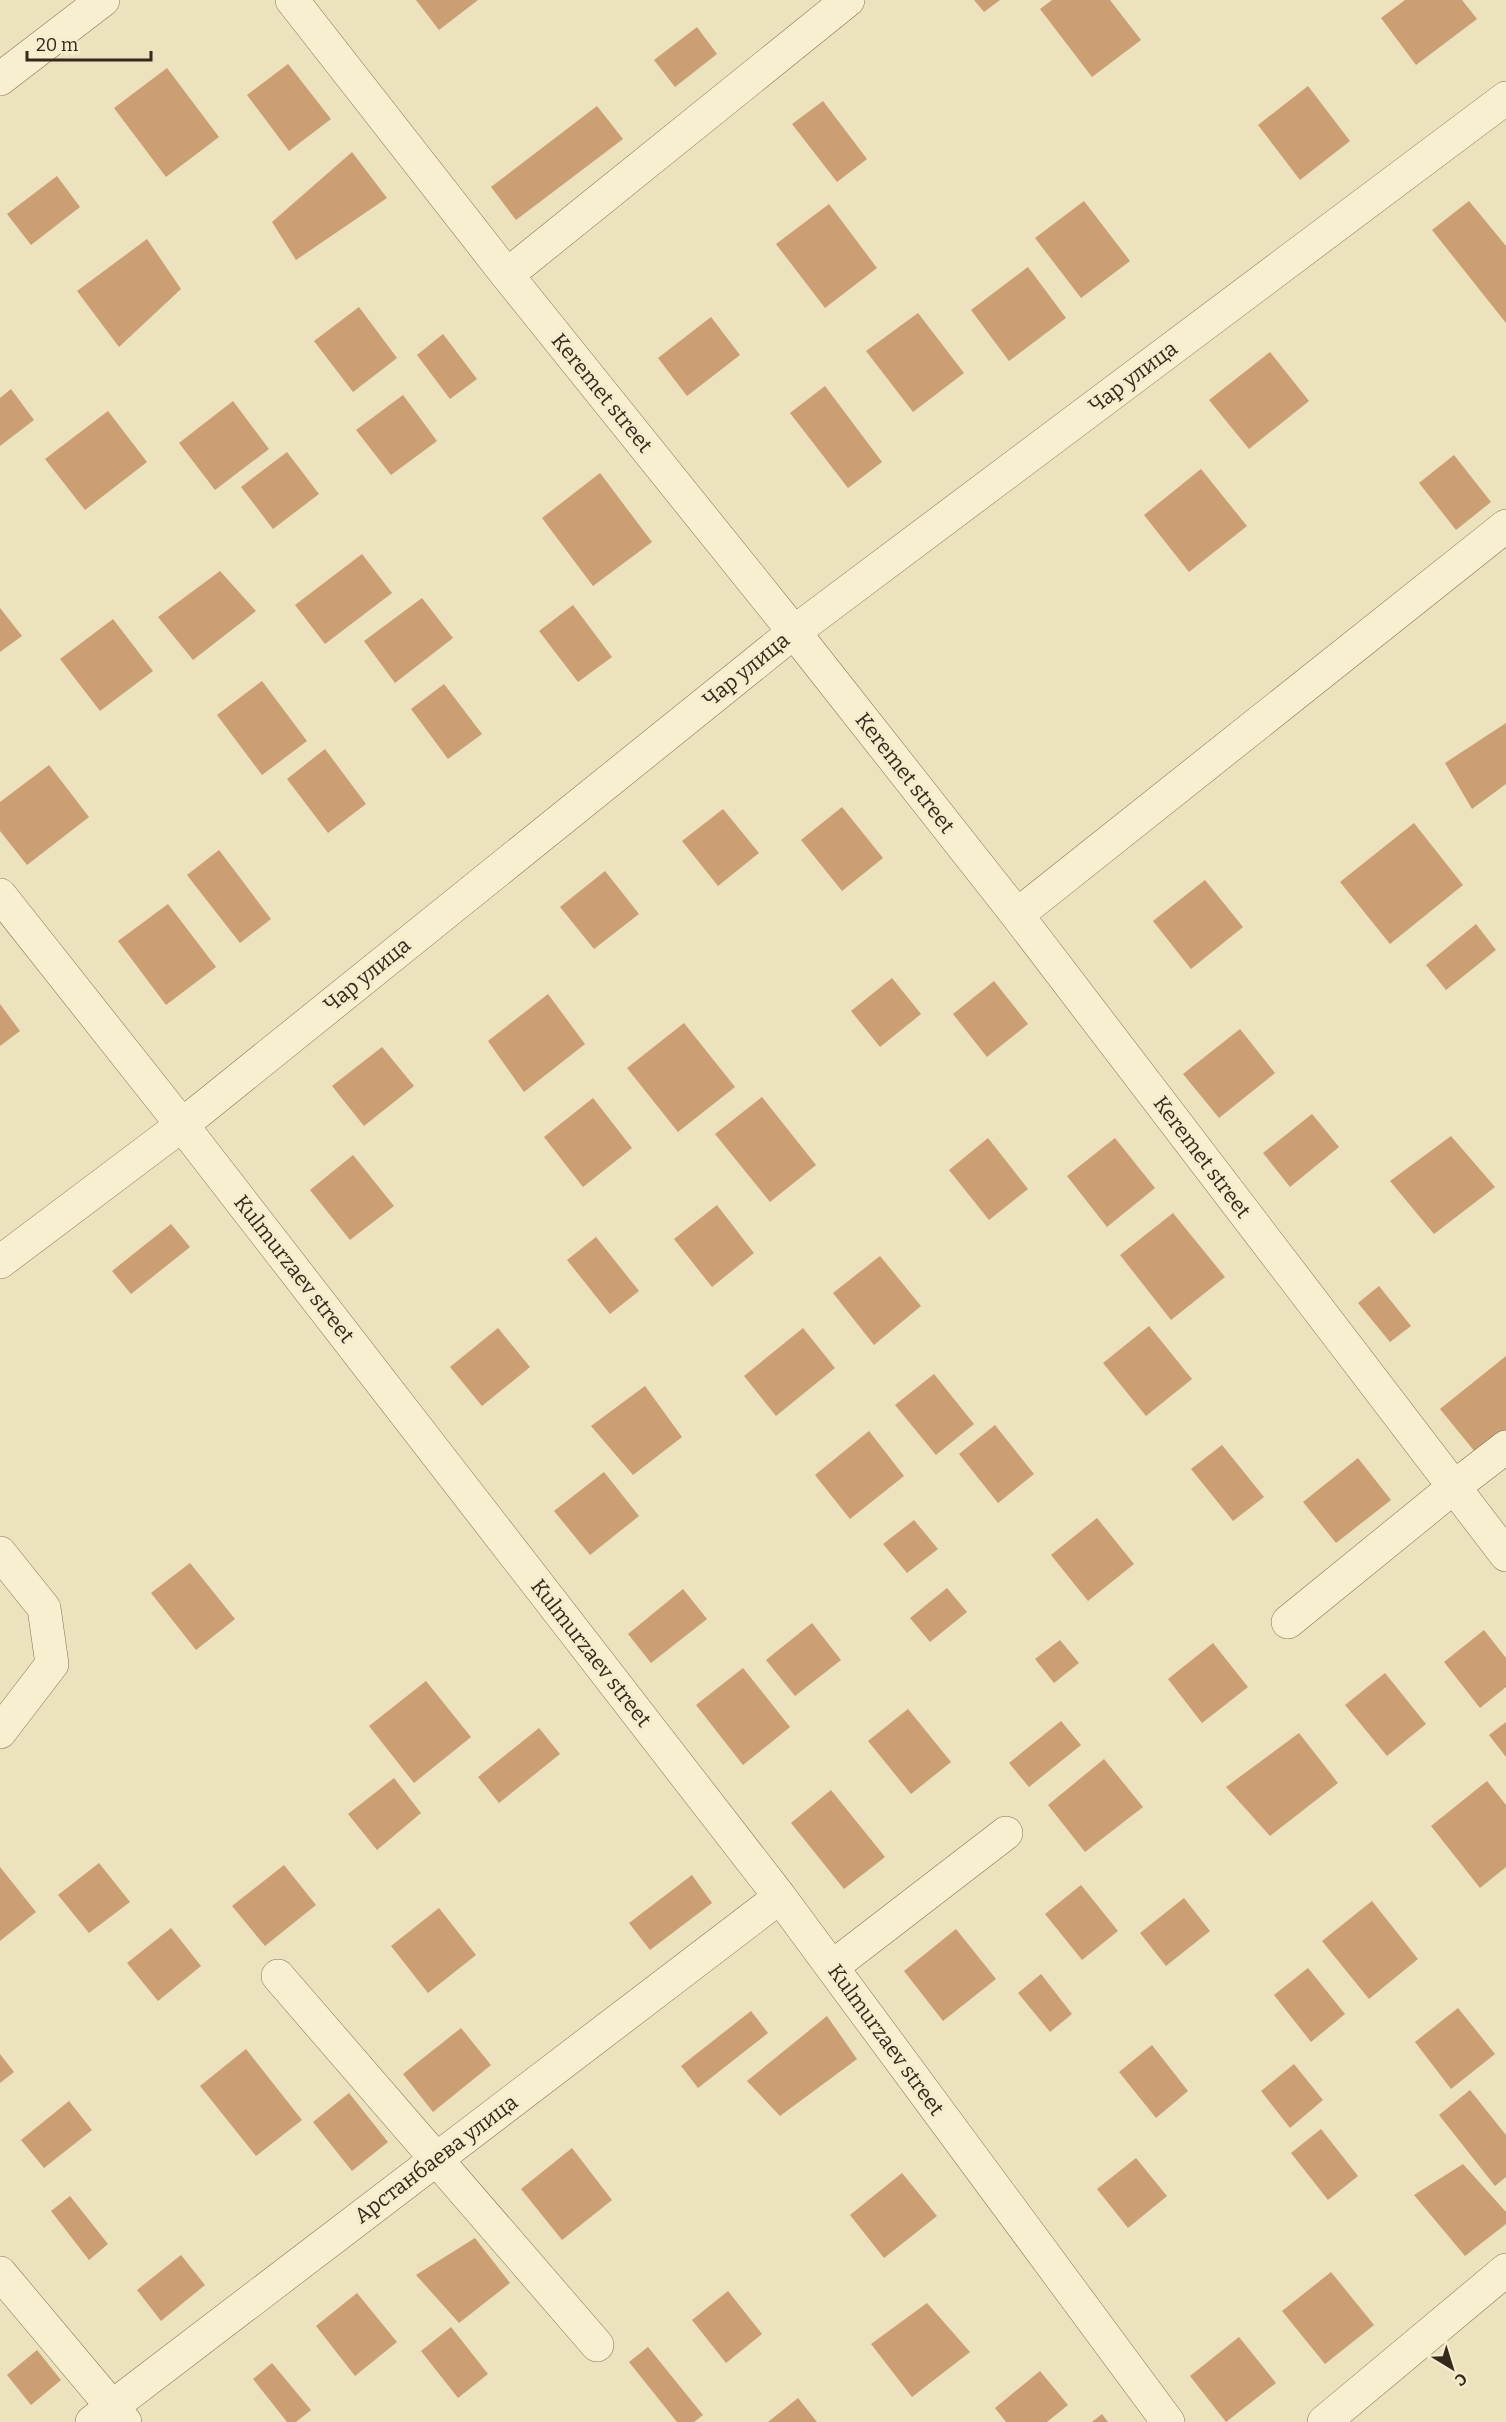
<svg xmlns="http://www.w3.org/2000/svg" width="1506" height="2422" font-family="Bitter,serif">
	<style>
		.building { fill: #cb9e73 }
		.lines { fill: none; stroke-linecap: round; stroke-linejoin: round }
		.minor-casing { stroke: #857357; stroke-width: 34 }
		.minor { stroke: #f8efd0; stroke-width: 33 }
		.labels { text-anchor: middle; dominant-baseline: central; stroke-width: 6; stroke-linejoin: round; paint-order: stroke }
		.street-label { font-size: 21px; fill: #34291b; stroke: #f5eccd }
	</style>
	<rect width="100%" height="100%" fill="#ede2be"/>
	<path class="building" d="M416,0h62l-39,30z
		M974,0h26l-16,12z
		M1052,0h58l31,40 -49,37 -52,-68z
		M1405,0h57l15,19 -61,46 -35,-47z
		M697,27l20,27 -42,33 -21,-27z
		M288,64l43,55 -42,32 -42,-56z
		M167,68l52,69 -53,40 -52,-69z
		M1308,86l42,55 -50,39 -42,-55z
		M823,101l44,58 -30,23 -45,-58z
		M597,106l26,33 -107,81 -25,-33z
		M352,152l35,46 -91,62 -24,-38z
		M57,176l23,31 -49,38 -24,-31z
		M1084,201l46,60 -49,37 -46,-60z
		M1469,201l37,45v77l-74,-93z
		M829,204l48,64 -52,40 -49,-64z
		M147,239l34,50 -62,58 -42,-56z
		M1028,267l38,51 -57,43 -38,-51z
		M359,307l38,51 -44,34 -39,-51z
		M918,313l46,60 -51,39 -47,-61z
		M711,317l29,38 -53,41 -29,-38z
		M443,334l34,45 -27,20 -33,-44z
		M1270,352l39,49 -60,48 -40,-49z
		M825,386l57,76 -34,26 -58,-75z
		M11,389l23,31 -34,26v-48z
		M403,395l34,46 -46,34 -35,-45z
		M233,401l36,48 -54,41 -36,-47z
		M108,411l39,51 -62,48 -40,-51z
		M287,452l32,42 -46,35 -32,-42z
		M1454,455l37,47 -35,28 -37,-47z
		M1201,469l46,57 -58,46 -45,-57z
		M600,473l52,69 -59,44 -51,-68z
		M362,554l30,39 -67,51 -30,-39z
		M220,571l36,40 -63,49 -35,-43z
		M422,598l31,40 -58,45 -31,-42z
		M573,605l39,52 -34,25 -39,-51z
		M0,608l22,28 -22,16z
		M113,619l40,52 -53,40 -40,-52z
		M262,681l45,60 -45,34 -45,-60z
		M444,684l38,50 -34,25 -37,-50z
		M1506,723v61l-34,25 -27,-46z
		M325,749l41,55 -38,29 -41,-54z
		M49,765l40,52 -62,48 -27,-34v-29z
		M842,807l41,51 -41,33 -41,-51z
		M723,809l36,44 -41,33 -36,-45z
		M1414,823l49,62 -73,59 -50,-62z
		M219,850l52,69 -31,24 -53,-68z
		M605,871l34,43 -45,35 -34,-42z
		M1205,880l38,47 -52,42 -38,-48z
		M168,904l48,63 -50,38 -48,-64z
		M1476,924l20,26 -50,40 -20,-25z
		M892,978l29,36 -41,33 -29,-36z
		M994,981l34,43 -41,33 -34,-43z
		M548,994l37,50 -61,48 -36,-51z
		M0,1004l20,27 -20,15z
		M684,1023l51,64 -57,45 -51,-64z
		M1240,1029l35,44 -56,45 -36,-44z
		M382,1047l32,39 -50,40 -32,-40z
		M762,1097l54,68 -46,37 -55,-68z
		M593,1098l39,50 -49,39 -39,-50z
		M1312,1114l27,33 -49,40 -27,-34z
		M1451,1136l44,51 -61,47 -44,-53z
		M988,1138l40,51 -39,31 -40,-50z
		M1115,1138l40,50 -48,39 -40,-51z
		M353,1155l41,51 -44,34 -40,-50z
		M717,1205l37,48 -42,34 -38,-48z
		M1173,1213l52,64 -54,43 -51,-65z
		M171,1224l19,23 -59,47 -19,-23z
		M596,1237l43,54 -29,23 -43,-54z
		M880,1256l41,50 -47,39 -41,-52z
		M1379,1286l32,40 -21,16 -32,-39z
		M1149,1326l43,53 -46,37 -43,-53z
		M498,1328l32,39 -48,39 -32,-39z
		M803,1328l32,40 -59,48 -32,-40z
		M1506,1356v82l-26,20 -40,-49z
		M934,1374l40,50 -38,31 -41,-50z
		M645,1386l37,51 -49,38 -42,-49z
		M995,1425l39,49 -36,29 -39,-49z
		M869,1431l35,45 -54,43 -35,-44z
		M1222,1445l42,52 -31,24 -42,-52z
		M1358,1458l33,42 -55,43 -33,-41z
		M604,1472l35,44 -49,39 -36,-44z
		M1097,1518l37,46 -46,37 -37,-46z
		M914,1520l24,29 -31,24 -24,-29z
		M190,1563l45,56 -39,31 -45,-57z
		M947,1588l20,24 -37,30 -20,-24z
		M683,1589l24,30 -56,44 -23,-29z
		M812,1623l29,37 -46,36 -29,-36z
		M1484,1630l22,28v29l-26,21 -36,-46z
		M1060,1640l19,23 -25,20 -19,-24z
		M1213,1643l35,44 -46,36 -34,-44z
		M743,1668l47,59 -47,38 -47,-60z
		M1385,1673l41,51 -39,32 -42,-51z
		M426,1681l45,56 -57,46 -45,-57z
		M908,1709l43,53 -40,32 -43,-53z
		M1061,1721l20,24 -52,42 -20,-24z
		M1506,1722v35l-17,-22z
		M539,1728l21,26 -61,49 -21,-26z
		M1299,1733l39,50 -68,53 -44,-49z
		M1104,1759l39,48 -58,45 -37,-47z
		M394,1778l27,35 -44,37 -29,-36z
		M1487,1781l19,24v62l-26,21 -49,-62z
		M831,1790l54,67 -41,32 -53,-66z
		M99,1863l31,39 -41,31 -31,-38z
		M284,1865l32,40 -51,41 -33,-40z
		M0,1867l36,45 -36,29z
		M692,1875l20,28 -62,47 -21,-27z
		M1081,1885l37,46 -36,29 -37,-46z
		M1184,1898l26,33 -44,35 -26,-33z
		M1372,1901l46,58 -49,40 -47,-58z
		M439,1908l37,47 -48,38 -37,-47z
		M171,1928l30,38 -43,35 -31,-38z
		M956,1929l40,50 -53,42 -39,-50z
		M1308,1968l37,46 -34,28 -37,-47z
		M1041,1974l31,40 -22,18 -32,-39z
		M1458,2008l37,46 -44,35 -36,-47z
		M751,2011l17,22 -70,55 -17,-22z
		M827,2016l30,43 -77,57 -33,-35z
		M461,2028l30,37 -58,47 -30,-38z
		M1152,2045l36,46 -32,27 -37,-46z
		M246,2049l56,71 -46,36 -56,-70z
		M0,2054l14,18 -14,11z
		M1294,2064l29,36 -33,28 -29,-37z
		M1470,2090l36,45v42l-11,9 -56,-71z
		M349,2093l39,49 -36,29 -39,-49z
		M69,2101l23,29 -48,38 -23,-28z
		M1321,2129l37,47 -30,24 -37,-47z
		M572,2148l40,52 -50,40 -41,-51z
		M1136,2158l31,38 -39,32 -31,-39z
		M1463,2164l43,48v12l-41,32 -51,-61z
		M902,2173l35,43 -53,42 -34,-43z
		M70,2196l38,48 -19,16 -38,-49z
		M475,2238l35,45 -51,40 -43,-48z
		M181,2255l24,30 -44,36 -24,-31z
		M1331,2272l43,53 -49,39 -43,-53z
		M728,2291l34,43 -36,29 -34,-43z
		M357,2293l40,49 -42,34 -39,-50z
		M927,2303l43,49 -58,45 -41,-53z
		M451,2327l37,47 -30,24 -37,-47z
		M1239,2337l37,46 -50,39 -36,-46z
		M648,2347l55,68 -9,7h-17l-48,-60z
		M37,2350l24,30 -30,25 -24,-30z
		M272,2363l39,47 -15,12h-9l-34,-43z
		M1040,2371l28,34 -21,17h-41l-11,-14z
		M798,2398l19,24h-49z
		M1102,2414l6,8h-16z"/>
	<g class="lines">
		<g class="minor-casing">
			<path id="minor" d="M292,0l215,275 287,357 223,283 489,640
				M0,79l103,-79
				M507,275l341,-275
				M0,895l182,230 598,772 388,525
				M1017,915l489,-389
				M0,1262l182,-137 612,-493 712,-534
				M0,1553l44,55 8,56 -52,68
				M1288,1622l166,-135 52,-40
				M832,1967l174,-134
				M278,1976l319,369
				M0,2273l125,149
				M92,2422l688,-525
				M1324,2422l182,-152"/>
		</g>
		<use href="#minor" class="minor"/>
	</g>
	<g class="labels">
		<g class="street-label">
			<text transform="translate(1133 377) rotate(-37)">Чар улица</text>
			<text transform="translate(602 393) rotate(51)">Keremet street</text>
			<text transform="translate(746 670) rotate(-39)">Чар улица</text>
			<text transform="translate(905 773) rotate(52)">Keremet street</text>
			<text transform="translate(367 975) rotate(-39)">Чар улица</text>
			<text transform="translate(1202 1157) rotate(53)">Keremet street</text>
			<text transform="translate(294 1269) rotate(52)">Kulmurzaev street</text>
			<text transform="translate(591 1653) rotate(52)">Kulmurzaev street</text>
			<text transform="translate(886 2040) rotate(54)">Kulmurzaev street</text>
			<text transform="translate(436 2159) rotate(-37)">Арстанбаева улица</text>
		</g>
	</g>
	<g transform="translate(1452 2368) rotate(142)" stroke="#f5eccd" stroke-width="4.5" paint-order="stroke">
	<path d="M0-4.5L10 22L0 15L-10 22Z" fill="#34291b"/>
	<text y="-9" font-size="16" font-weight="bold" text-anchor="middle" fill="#34291b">С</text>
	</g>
	<path d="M27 51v9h124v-9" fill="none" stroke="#34291b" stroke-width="3"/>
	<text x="36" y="51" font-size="18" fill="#34291b" stroke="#f5eccd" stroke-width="4.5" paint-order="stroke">20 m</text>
</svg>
